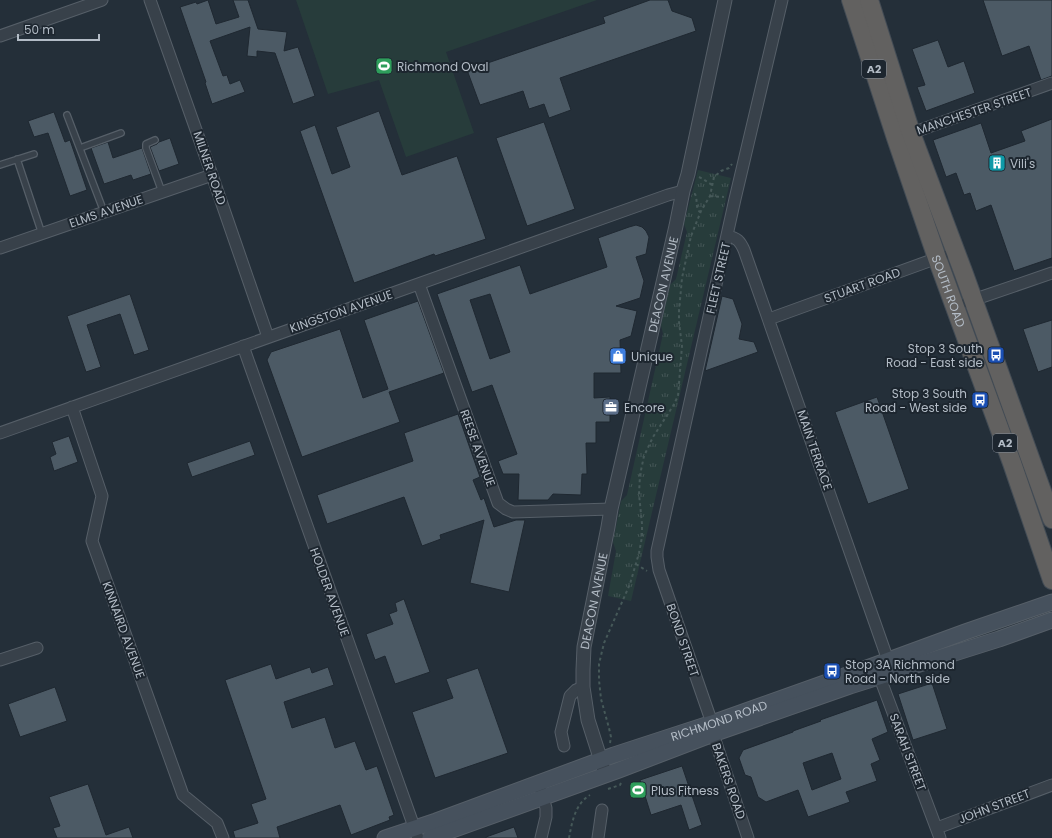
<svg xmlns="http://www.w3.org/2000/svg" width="1052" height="838" font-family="Poppins,sans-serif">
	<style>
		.park { fill: url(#park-tufts) }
		.pitch { fill: #273c3b }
		.building { fill: #4c5a65; stroke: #1f2831; fill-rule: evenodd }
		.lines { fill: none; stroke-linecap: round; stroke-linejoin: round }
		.service-casing { stroke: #565f68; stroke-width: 8 }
		.minor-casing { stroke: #565f68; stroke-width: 13 }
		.tertiary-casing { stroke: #565f68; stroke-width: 15 }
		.secondary-casing { stroke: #565f68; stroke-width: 17 }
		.trunk-casing { stroke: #434c55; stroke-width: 20 }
		.path { stroke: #465959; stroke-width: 2; stroke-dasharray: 3 3; stroke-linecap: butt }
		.service { stroke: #38414a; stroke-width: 5.5 }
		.minor { stroke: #38414a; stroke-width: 11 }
		.tertiary { stroke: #38414a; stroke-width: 13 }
		.secondary { stroke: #46515d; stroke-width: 15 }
		.trunk { stroke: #626160; stroke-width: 18 }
		.labels { text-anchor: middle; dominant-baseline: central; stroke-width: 4; stroke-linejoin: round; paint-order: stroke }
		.shield { fill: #1d262f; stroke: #868f99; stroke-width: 1 }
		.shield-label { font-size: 11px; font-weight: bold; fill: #b3bcc6 }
		.poi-label { font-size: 12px; fill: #b3bcc6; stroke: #1d262f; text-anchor: start }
		.street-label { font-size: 12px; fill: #b3bcc6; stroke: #1d262f }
	</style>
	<defs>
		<pattern id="park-tufts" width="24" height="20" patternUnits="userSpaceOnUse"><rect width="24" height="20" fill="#273c3b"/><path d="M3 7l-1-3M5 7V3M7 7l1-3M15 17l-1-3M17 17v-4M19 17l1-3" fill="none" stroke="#445656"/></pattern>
	</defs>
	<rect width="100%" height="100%" fill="#242f39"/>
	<path class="park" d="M698,170l33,8 -100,423 -23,-5 8,-45 -3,-9 8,-41 6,-6 36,-161 -2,-9 9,-40 6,-6 11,-47 -3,-8z"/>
	<path class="pitch" d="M296,0h301l-151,52 28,81 -68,24 -27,-77 -51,14z"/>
	<path class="building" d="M208,0l8,24 23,-7 -6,-17h15l10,29 29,3 -3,19 14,-4 17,49 -22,8 -18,-51 -18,-2v6l-10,-1 3,-29 -40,14 13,35 4,-1 3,9 10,-4 5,12 -33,12 -7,-21 1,-1 -26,-75 16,-5 1,2z
		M650,0h18l4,11 20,7 4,13 -136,47 11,32 -22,8 -5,-14 -15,5 -6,-18 -43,14 -13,-35 138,-47 -2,-6z
		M983,0h69v76l-11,4 -12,-34 -27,10z
		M938,40l10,27 16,-6 11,32 -49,18 -9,-24 8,-2 -13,-36z
		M379,111l23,64 55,-19 29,83 -51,17 -1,-2 -80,29 -54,-152 15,-6 17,49 18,-7 -14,-40z
		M54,112l11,30 5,-2 17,50 -17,6 -22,-63 -14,4 -6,-16z
		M1052,119v139l-38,13 -23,-66 -15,6 -6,-18 -6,2 -8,-22 -10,4 -13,-37 48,-17 10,30 34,-12 -4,-10z
		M544,122l31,87 -48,17 -31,-88z
		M170,138l9,26 -20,7 -9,-24 7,-3 2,-2z
		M108,142l5,16 29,-10 9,26 -18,6 -2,-5 -27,9 -13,-36z
		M636,225l6,2 4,4 3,6 -3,17 -10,3 8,24 -4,17 -24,8 21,5 -6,25 -11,4 1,33h-27v25l16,-1v25h-14v21h-10l1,31h-5l-1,21 -28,-1 -5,6h-30l1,-26h-16l-5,-13 19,-7 -25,-69 -20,7 -35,-98 83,-29 10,29 77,-27 -9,-29 31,-11zM490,294l20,58 -20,7 -20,-59z
		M130,294l19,56 -15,5 -14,-41 -33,11 14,42 -15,5 -19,-56z
		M722,296l11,3 9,25 -3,15 15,3 4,10 -53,19z
		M418,301l26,72 -55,19 11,30 -98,35 -35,-97 4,-8 69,-23 23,69 25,-9 -24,-69z
		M1052,320v47l-14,5 -15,-43z
		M877,397l32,92 -41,15 -33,-92z
		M458,414l22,63 -7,3 8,20 3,-2 10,29 22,-7h9l-16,72 -39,-9 14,-63 -44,15 1,4 -19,7 -18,-49 -77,27 -10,-29 96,-34 -9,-28z
		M69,436l9,26 -24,9 -4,-14 6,-3 -4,-12z
		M250,441l5,14 -63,22 -5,-14z
		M404,599l26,73 -35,12 -10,-28 -10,4 -9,-26 27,-10 -4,-10 8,-3 -2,-8z
		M271,664l5,15 34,-12 2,6 16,-6 6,18 -50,17 8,26 33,-11 10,31 20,-7 11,29 11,-4 17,49 -5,2 1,3 -39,15 -11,-30 -63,22 3,11h-45l-2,-7 25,-8 -7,-19 15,-5 -41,-119z
		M478,668l30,85 -73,25 -23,-66 41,-14 -7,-19z
		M932,683l15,46 -34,11 -15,-46z
		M55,687l12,34 -47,16 -12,-33z
		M877,700l11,32 -16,7 8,21 -9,4 6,17 -31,11 4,10 -42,15 -10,-27 -32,12 -8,-5 -7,-20 -6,-2 -6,-17 4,-8 50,-18v-1l28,-10 -1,-1zM832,753l9,26 -29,11 -9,-27z
		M682,766l20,59 -13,5 -8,-25 -30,10 -11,-35z
		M88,784l18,51 23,-8 4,11h-76l-4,-10 7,-2 -11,-29z
		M514,827l4,11h-32v-1z"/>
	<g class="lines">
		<g class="service-casing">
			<path id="service" d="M67,115l37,97
				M155,140l-9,4v4l16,44
				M80,148l41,-15
				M17,159l25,75
				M0,165l34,-11"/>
		</g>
		<g class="minor-casing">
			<path id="minor" d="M150,0l62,175 56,162
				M0,36l102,-36
				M906,135l146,-52
				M728,236c9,2 12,5 16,14l146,416
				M0,248l212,-73
				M419,284l79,219 8,6 7,3 98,-3
				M967,302l85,-29
				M769,319l174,-63
				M243,346l175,492
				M72,407l30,89 -10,45 91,254 34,28 6,15
				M0,433l668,-238 15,-4
				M0,660l37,-12
				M877,670l63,168
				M564,746l-3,-14 9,-36 6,-6 7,-3
				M541,791l5,17v9l-5,21
				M937,828l115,-43
				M598,838l4,-28
				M748,838l-35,-104 -1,-11 -53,-153 -2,-13v-6l78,-352 47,-199"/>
		</g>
		<g class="tertiary-casing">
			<g id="tertiary">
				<path id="s1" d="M604,770l-16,-50 -5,-33v-17l1,-23 24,-120 3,-18 65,-283 7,-35 5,-17 37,-174"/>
			</g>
		</g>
		<g class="secondary-casing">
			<g id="secondary">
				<path id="s2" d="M385,838l51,-17 178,-66 98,-32 163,-58 90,-33 87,-30"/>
				<path d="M430,838l189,-68 94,-36 137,-48 149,-47 53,-19"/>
			</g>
		</g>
		<g class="trunk-casing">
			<g id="trunk">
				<path id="s3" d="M851,0l45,138 41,120 75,205 40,117"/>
				<path d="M869,0l42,133 53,141 88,245"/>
			</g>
		</g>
		<path class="path" d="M699,177l4,2 9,6
			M694,194h1c3,6 0,14 5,18
			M710,196l14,1
			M636,564l11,7
			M610,743l1,-6 -2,-9 -8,-29 -2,-19v-16l5,-21 26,-59 9,-31 3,-16v-13l-3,-30 1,-19 4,-19 9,-19 20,-31 5,-10 4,-50 -3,-24v-11l3,-33 9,-42 10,-25 9,-15 4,-19 7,-6 8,-3 3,-4
			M608,789l12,-4 1,-2
			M569,838c3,-16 6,-34 21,-43"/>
		<use href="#service" class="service"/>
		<use href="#minor" class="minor"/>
		<use href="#tertiary" class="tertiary"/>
		<use href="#secondary" class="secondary"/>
		<use href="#trunk" class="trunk"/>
	</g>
	<defs>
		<g id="stadium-square" transform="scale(0.9)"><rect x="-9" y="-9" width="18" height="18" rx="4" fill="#2e9e5b" stroke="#1d262f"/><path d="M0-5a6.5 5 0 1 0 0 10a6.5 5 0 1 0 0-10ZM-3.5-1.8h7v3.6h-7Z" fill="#fff"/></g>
		<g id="building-square" transform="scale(0.9)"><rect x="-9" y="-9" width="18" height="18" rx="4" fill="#0f9aa8" stroke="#1d262f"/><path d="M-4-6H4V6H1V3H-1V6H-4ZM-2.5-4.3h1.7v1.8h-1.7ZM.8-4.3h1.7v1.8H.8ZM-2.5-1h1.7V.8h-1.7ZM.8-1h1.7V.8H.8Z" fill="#fff"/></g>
		<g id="bus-square" transform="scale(0.9)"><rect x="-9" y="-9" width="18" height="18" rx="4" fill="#1a4fb4" stroke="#1d262f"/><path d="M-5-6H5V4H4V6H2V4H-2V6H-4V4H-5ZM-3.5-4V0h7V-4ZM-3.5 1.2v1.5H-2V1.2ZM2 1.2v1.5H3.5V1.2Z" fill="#fff"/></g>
		<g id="shop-square" transform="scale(0.9)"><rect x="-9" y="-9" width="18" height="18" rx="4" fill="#3f7fe0" stroke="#1d262f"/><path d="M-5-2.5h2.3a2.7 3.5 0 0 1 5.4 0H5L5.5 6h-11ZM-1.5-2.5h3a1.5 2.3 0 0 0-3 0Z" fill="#fff"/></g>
		<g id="office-square" transform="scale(0.9)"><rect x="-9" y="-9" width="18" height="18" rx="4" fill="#5c6f8a" stroke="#1d262f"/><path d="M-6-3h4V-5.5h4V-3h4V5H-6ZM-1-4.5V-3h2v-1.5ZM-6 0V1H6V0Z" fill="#fff"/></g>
	</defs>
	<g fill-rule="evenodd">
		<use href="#stadium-square" x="384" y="66"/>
		<use href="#building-square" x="997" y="163"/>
		<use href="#bus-square" x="996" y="355"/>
		<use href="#shop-square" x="618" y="356"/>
		<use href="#bus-square" x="980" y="400"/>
		<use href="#office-square" x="611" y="407"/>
		<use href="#bus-square" x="832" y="671"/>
		<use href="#stadium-square" x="638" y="790"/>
	</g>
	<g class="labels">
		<g class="shield">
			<rect x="862" y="60" width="24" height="18" rx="3"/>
			<rect x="993" y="434" width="24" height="18" rx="3"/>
		</g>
		<g class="shield-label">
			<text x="874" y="69">A2</text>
			<text x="1005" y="443">A2</text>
		</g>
		<g class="poi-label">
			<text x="397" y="66">Richmond Oval</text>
			<text x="1010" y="163">Vili's</text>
			<text x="983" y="348" text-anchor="end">Stop 3 South<tspan x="983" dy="14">Road - East side</tspan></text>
			<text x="631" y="356">Unique</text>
			<text x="967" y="393" text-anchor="end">Stop 3 South<tspan x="967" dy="14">Road - West side</tspan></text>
			<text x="624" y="407">Encore</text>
			<text x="845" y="664">Stop 3A Richmond<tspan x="845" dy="14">Road - North side</tspan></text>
			<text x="651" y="790">Plus Fitness</text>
		</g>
		<g class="street-label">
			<text transform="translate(974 111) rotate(-19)">MANCHESTER STREET</text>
			<text transform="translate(210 168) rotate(71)">MILNER ROAD</text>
			<text transform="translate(106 211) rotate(-19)">ELMS AVENUE</text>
			<text transform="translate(718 278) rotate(-77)">FLEET STREET</text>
			<text stroke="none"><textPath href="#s1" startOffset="497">DEACON AVENUE</textPath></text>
			<text transform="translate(862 285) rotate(-20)">STUART ROAD</text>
			<text stroke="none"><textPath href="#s3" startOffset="307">SOUTH ROAD</textPath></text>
			<text transform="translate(341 311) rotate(-19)">KINGSTON AVENUE</text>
			<text transform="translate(478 448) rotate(70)">REESE AVENUE</text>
			<text transform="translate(815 450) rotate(71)">MAIN TERRACE</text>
			<text transform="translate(330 592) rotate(70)">HOLDER AVENUE</text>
			<text stroke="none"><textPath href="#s1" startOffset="173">DEACON AVENUE</textPath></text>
			<text transform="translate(124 630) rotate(70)">KINNAIRD AVENUE</text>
			<text transform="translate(683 640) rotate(71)">BOND STREET</text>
			<text stroke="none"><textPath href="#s2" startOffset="354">RICHMOND ROAD</textPath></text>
			<text transform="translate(908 752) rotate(69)">SARAH STREET</text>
			<text transform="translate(729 781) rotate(71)">BAKERS ROAD</text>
			<text transform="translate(994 806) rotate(-21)">JOHN STREET</text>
		</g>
	</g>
	<path d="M18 34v6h81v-6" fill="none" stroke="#b3bcc6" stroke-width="2"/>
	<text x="24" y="34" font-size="12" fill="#b3bcc6" stroke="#1d262f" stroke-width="3" paint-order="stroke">50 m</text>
</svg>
